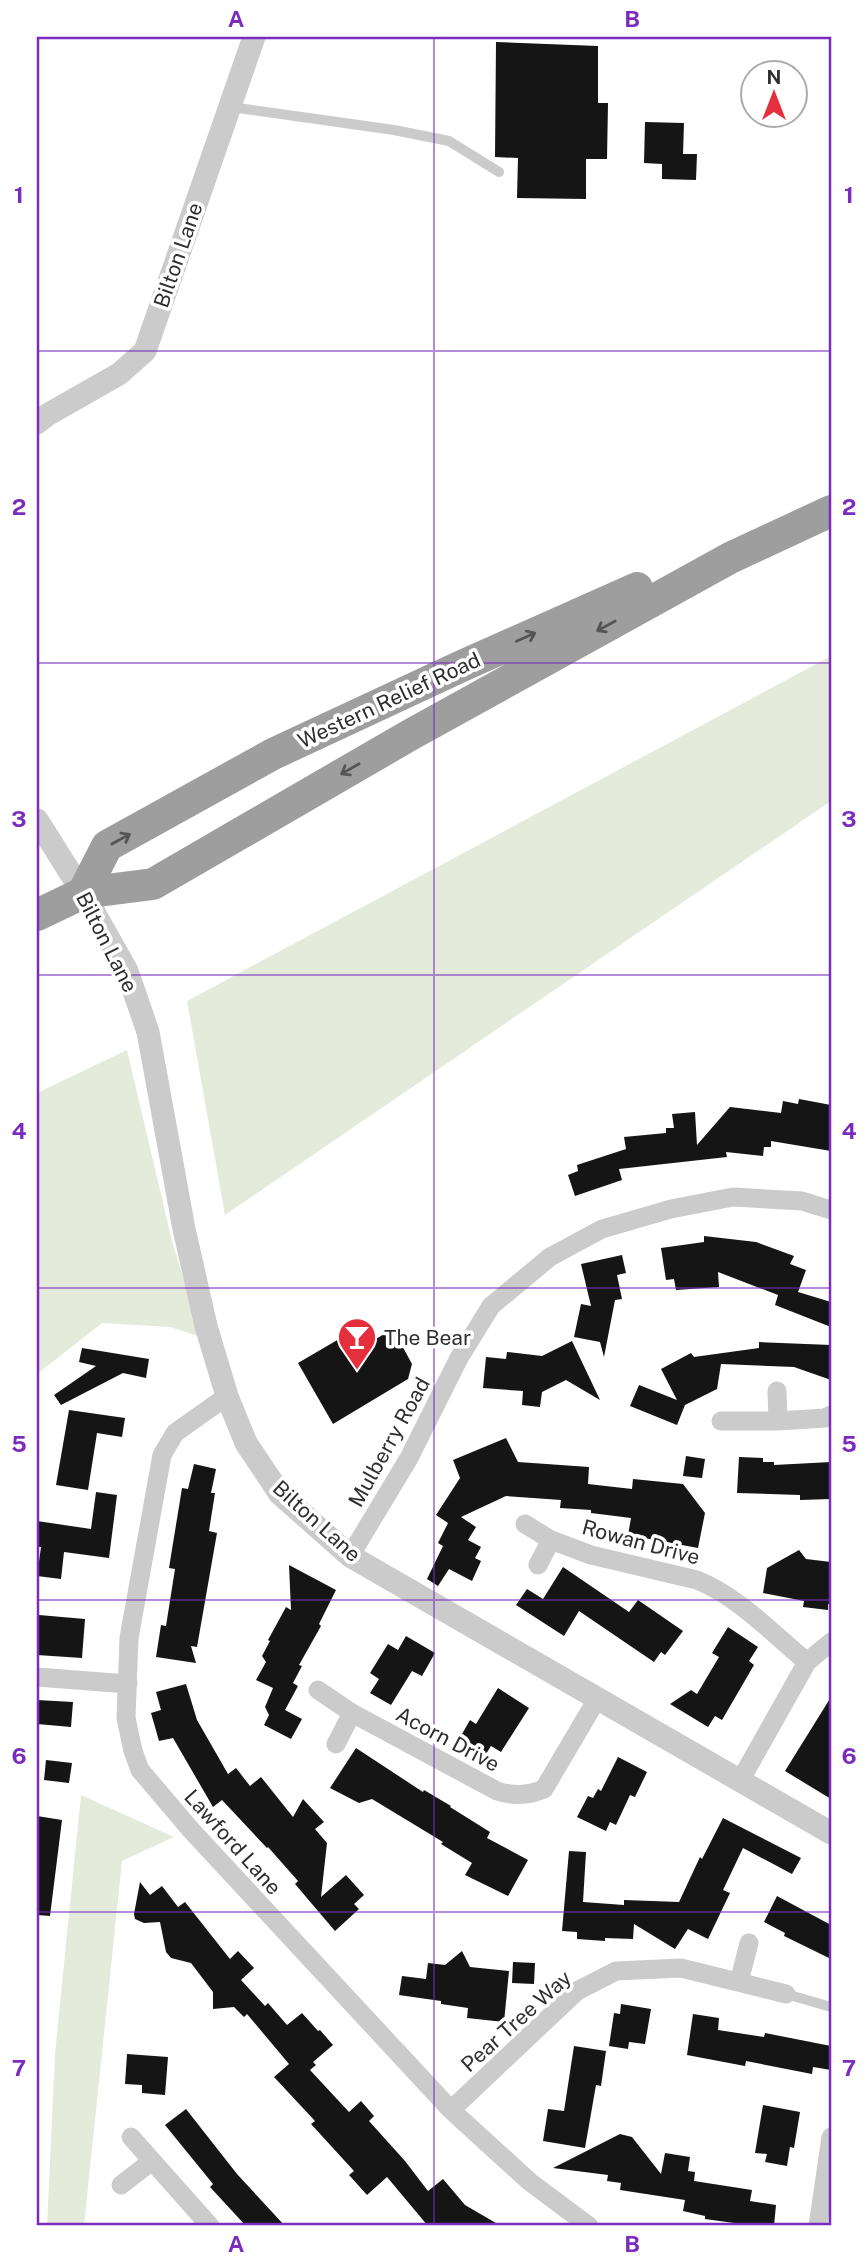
<svg xmlns="http://www.w3.org/2000/svg" width="868" height="2263" font-family="'Public Sans',sans-serif">
	<style>
		.green { fill: #e4ebdb }
		.building { fill: #151515 }
		.lines { fill: none; stroke-linecap: round; stroke-linejoin: round }
		.service { stroke: #cbcbcb; stroke-width: 10 }
		.minor { stroke: #cbcbcb; stroke-width: 19 }
		.tertiary { stroke: #cbcbcb; stroke-width: 23 }
		.trunk { stroke: #9e9e9e; stroke-width: 32 }
		.oneway { stroke: #555 }
		.grid { fill: none; stroke: #7b2cbf; stroke-width: 2; stroke-opacity: 0.55 }
		.labels { text-anchor: middle; dominant-baseline: central; stroke-width: 7; stroke-linejoin: round; paint-order: stroke }
		.street-label { font-size: 21px; fill: #2e2e2e; stroke: #fff }
		.poi-label { font-size: 21px; fill: #2e2e2e; stroke: #fff; text-anchor: start }
		.neatline { fill: none; stroke: #7b2cbf; stroke-width: 2.5 }
		.grid-label { font-size: 23px; text-anchor: middle; font-weight: bold; fill: #7b2cbf }
	</style>
	<rect width="100%" height="100%" fill="#fff"/>
	<path class="green" d="M831,656v145l-606,414 -38,-214z
		M127,1050l45,191 29,96 -31,-10 -68,-4 -65,51v-281z
		M81,1795l93,42 -52,24 -38,365h-37l8,-172z"/>
	<path class="building" d="M496,42l102,4v57h10l-1,56h-21v40l-69,-1 1,-40 -23,-1z
		M645,122l39,1 -1,31h14l-1,26 -34,-1v-15l-18,-1z
		M799,1099l32,6v46l-60,-10v6h-7l-1,9 -37,-4 1,5 -108,12 3,11 -47,16 -7,-21 10,-4 -1,-6 49,-16 -2,-12 42,-4v-5h8l-2,-14 23,-2 2,33 33,-38 51,6 2,-12 15,3z
		M704,1236l52,6 38,14 -4,8 16,6 -8,22 33,10v25l-56,-22 3,-10 -60,-23 1,15 -43,3 -2,-11 -8,1 -5,-32 43,-6z
		M622,1255l4,18 -9,2 5,24 -7,1 -11,57 -4,-15 -26,-5 7,-33 10,2 -10,-42z
		M393,1329l19,35 -4,15 -75,45 -35,-61 53,-31 9,16z
		M572,1341l28,59 -34,-20 -24,12 -2,15 -18,-2 1,-14 -40,-3 3,-31 20,2 1,-7 35,4z
		M759,1342l72,3v35l-37,-13 -73,-3 -4,25 -32,16 -8,20 -47,-19 9,-21 38,15 -16,-31 30,-16 3,4 65,-9z
		M82,1348l67,11 -3,19 -23,-5 -62,32 -7,-10 42,-29 -17,-4z
		M69,1410l56,8 -3,19 -25,-4 -9,57 -32,-5z
		M506,1438l12,24 71,5 -1,17 44,5 1,-10 50,5 22,29 -7,35 -70,-13 3,-17 -40,-5v-3l-31,-2 1,-8 -55,-4 -45,21 15,10 -8,13 13,7 -6,11 6,3 -9,20 -23,-12 -11,17 -11,-7 16,-33 -5,-3 10,-20 -12,-8 24,-37 -7,-18z
		M686,1456l19,3 -3,19 -19,-2z
		M739,1457l24,1v4h11v3l57,-3v37l-31,1v-5l-63,-2z
		M194,1464l22,5 -5,24h4l-6,38 8,2 -20,114 -6,-1 5,17 -40,-6 5,-32 5,1 9,-57 -6,-1 13,-80 6,1z
		M96,1492l21,3 -8,63 -45,-6 -3,27 -24,-3 4,-29h-4v-26l54,8z
		M799,1550l7,9 25,3v43l-3,-1v6l-25,-3 1,-6 -41,-8 4,-25z
		M289,1565l47,25 -17,34 2,2 -22,39 3,1 -9,17 5,3 -13,24 17,9 -11,20 -27,-14 5,-10 -4,-8 8,-19 -17,-8 10,-18 -4,-6 8,-15 -2,-1 18,-33 5,3z
		M563,1567l66,45 9,-12 45,31 -18,24 -4,-3 -7,10 -75,-51 -15,25 -48,-31 11,-16 16,10z
		M39,1615l46,4 -3,39 -45,-3z
		M728,1627l30,20 -9,14 5,4 -32,55 -7,-4 -7,11 -38,-23 21,-14 6,4 22,-37 -7,-4z
		M406,1636l29,17 -13,23 -10,-5 -21,34 -21,-12 9,-14 -9,-6 18,-29 10,6z
		M186,1684l11,36 31,54 8,-6 14,18 11,-9 32,40 10,-18 21,23 -9,7 12,14 -6,54 25,-22 18,20 -10,9 5,5 -24,22 -40,-47 3,-3 -30,-34 -1,1 -45,-48 -9,7 -40,-69 -14,3 -8,-28 10,-3 -5,-18z
		M498,1688l31,20 -28,44 -10,-6 -7,11 -26,-16 12,-21 6,4z
		M831,1697v102l-46,-28z
		M37,1700l36,2 -2,25 -34,-3z
		M356,1748l67,44 1,-2 27,16 -1,1 40,25 -3,6 41,22 -20,36 -43,-21 7,-12 -31,-19 2,-2 -71,-43 -13,4 -29,-15z
		M618,1757l29,15 -12,25 -5,-2 -14,30 -6,-3 -4,9 -29,-14 11,-21 5,2 5,-9 3,2z
		M46,1760l26,3 -3,20 -25,-3z
		M37,1816l25,4 -12,96 -13,-1z
		M723,1818l78,40 -9,16 -49,-26 -20,42 7,3 -22,46 -20,-10 -13,20 -41,-25 -1,15 -28,-1v3l-28,-2v-7l-15,-1 7,-80 17,1 -3,50 41,3v-5l55,2 21,-45 2,2z
		M140,1882l10,13 12,-9 16,21 7,-5 45,57 8,-8 16,17 -13,12 24,26 3,-3 19,22 15,-12 16,18 2,-1 13,15 -20,17 3,3 -6,5 39,42 12,-11 13,15 -5,5 36,40 23,30 15,-12 22,26 36,21h-73l-41,-49 -20,18 -18,-20 5,-4 -43,-47 4,-3 -41,-44 15,-13 -42,-50 -3,3 -10,-10 -21,2v-17l-22,-29 -20,-5 -5,-6 -6,-30 -16,1 -9,-4 -1,-5z
		M777,1896l54,29v34l-47,-23 1,-3 -21,-11z
		M462,1951l8,16 39,4 -5,51 -37,-4 1,-10 -27,-4v-3l-42,-6 3,-19 24,3 2,-16 17,2z
		M513,1962l22,1 -1,21 -22,-1z
		M621,2004l30,5 -6,35 -16,-2 -1,7 -19,-3 5,-33 6,1z
		M693,2014l26,4 -1,12 46,7 1,-4 66,13v24l-18,-3 -1,7 -66,-13 -1,5 -58,-11z
		M574,2046l32,5 -5,35 -5,-1 -11,63 -42,-7 5,-32 16,2z
		M127,2054l41,3 -3,38 -23,-2v-8l-17,-1z
		M763,2105l37,7 -6,36 -4,-1 -3,19 -22,-4 2,-8 -12,-1z
		M186,2109l51,65 48,52h-39l-36,-39 3,-3 -48,-59z
		M620,2134l12,3 29,37 4,-21 25,4 -2,14 7,1 -1,9 58,9 -2,11 26,4 -2,21h-18l-51,-7v-3l-22,-5 2,-11 -65,-10 1,-7 -14,-2 1,-6 -55,-7z"/>
	<g class="lines">
		<path class="service" d="M231,107l163,23 55,11 50,31
			M786,1994l45,13"/>
		<path class="minor" d="M777,1391l1,30
			M227,1396l-52,37 -13,22 -33,183 -3,80 7,33 7,19 51,60 260,280 79,72 59,44
			M721,1421h57l47,-3 6,-3
			M525,1524l26,16 40,15 106,25c42,17 76,54 110,82l-67,119
			M350,1556l59,-98 50,-100 32,-52 59,-49 52,-28 69,-20 62,-12 69,4 29,9
			M538,1565l13,-25
			M807,1662l24,-20
			M37,1677l91,7
			M318,1690l34,23 145,78c16,5 31,5 47,-2l53,-90
			M336,1744l16,-31
			M739,1982l10,-39
			M451,2110l126,-119 39,-20 65,-3 105,26
			M131,2137l79,89
			M121,2185l31,-24
			M818,2226l13,-89"/>
		<path class="tertiary" d="M37,423l10,-8 72,-41 26,-23 109,-314
			M37,820l46,73 44,78 21,61 36,197 22,97 21,70 19,47 34,51 70,62 481,277"/>
		<path class="trunk" d="M83,893l24,-47 166,-92 191,-89 173,-77
			M37,915l46,-22 70,-9 257,-149 320,-177 101,-47"/>
	</g>
	<defs><path id="oneway-shaft" d="M-6 0H5M1.5-3L5.5 0L1.5 3" fill="none" stroke-width="1.6" stroke-linecap="round" stroke-linejoin="round" transform="scale(1.75)"/></defs>
	<g class="oneway">
		<use href="#oneway-shaft" transform="translate(606 626) rotate(151)"/>
		<use href="#oneway-shaft" transform="translate(526 637) rotate(-24)"/>
		<use href="#oneway-shaft" transform="translate(350 769) rotate(150)"/>
		<use href="#oneway-shaft" transform="translate(121 839) rotate(-29)"/>
	</g>
	<path class="grid" d="M434,37v2189M37,351h794M37,663h794M37,975h794M37,1288h794M37,1600h794M37,1912h794"/>
	<defs>
		<g id="bar-pin" transform="scale(2.0125)"><path d="M0 17L-7.5 6A9.5 9.5 0 1 1 7.5 6Z" fill="#e52f3d" stroke="#fff"/><path d="M-6-5H6L.8 .8V4.5H3.5V6h-7V4.5H-.8V.8Z" fill="#fff"/></g>
	</defs>
	<g fill-rule="evenodd">
		<use href="#bar-pin" x="357" y="1337"/>
	</g>
	<g class="labels">
		<g class="street-label">
			<text transform="translate(178 255) rotate(-71)">Bilton Lane</text>
			<text transform="translate(389 700) rotate(-25)">Western Relief Road</text>
			<text transform="translate(107 942) rotate(63)">Bilton Lane</text>
			<text transform="translate(389 1442) rotate(-61)">Mulberry Road</text>
			<text transform="translate(317 1521) rotate(42)">Bilton Lane</text>
			<text transform="translate(641 1542) rotate(15)">Rowan Drive</text>
			<text transform="translate(448 1739) rotate(28)">Acorn Drive</text>
			<text transform="translate(233 1842) rotate(48)">Lawford Lane</text>
			<text transform="translate(516 2021) rotate(-42)">Pear Tree Way</text>
		</g>
		<g class="poi-label">
			<text x="384" y="1337">The Bear</text>
		</g>
	</g>
	<rect width="868" height="2263" fill="none" stroke="#ffffff" stroke-width="77"/>
	<g transform="translate(774 94)"><circle r="33" fill="#ffffff" stroke="#ababab" stroke-width="2"/>
	<path d="M0-5L12 26L0 18L-12 26Z" fill="#e52f3d"/>
	<text y="-10" font-size="19" font-weight="bold" text-anchor="middle" fill="#2e2e2e">N</text>
	</g>
	<rect x="38" y="38" width="792" height="2186" class="neatline"/>
	<g class="grid-label">
		<text x="236" y="27">A</text>
		<text x="632" y="27">B</text>
		<text x="19" y="203">1</text>
		<text x="849" y="203">1</text>
		<text x="19" y="515">2</text>
		<text x="849" y="515">2</text>
		<text x="19" y="827">3</text>
		<text x="849" y="827">3</text>
		<text x="19" y="1139">4</text>
		<text x="849" y="1139">4</text>
		<text x="19" y="1452">5</text>
		<text x="849" y="1452">5</text>
		<text x="19" y="1764">6</text>
		<text x="849" y="1764">6</text>
		<text x="19" y="2076">7</text>
		<text x="849" y="2076">7</text>
		<text x="236" y="2252">A</text>
		<text x="632" y="2252">B</text>
	</g>
</svg>
